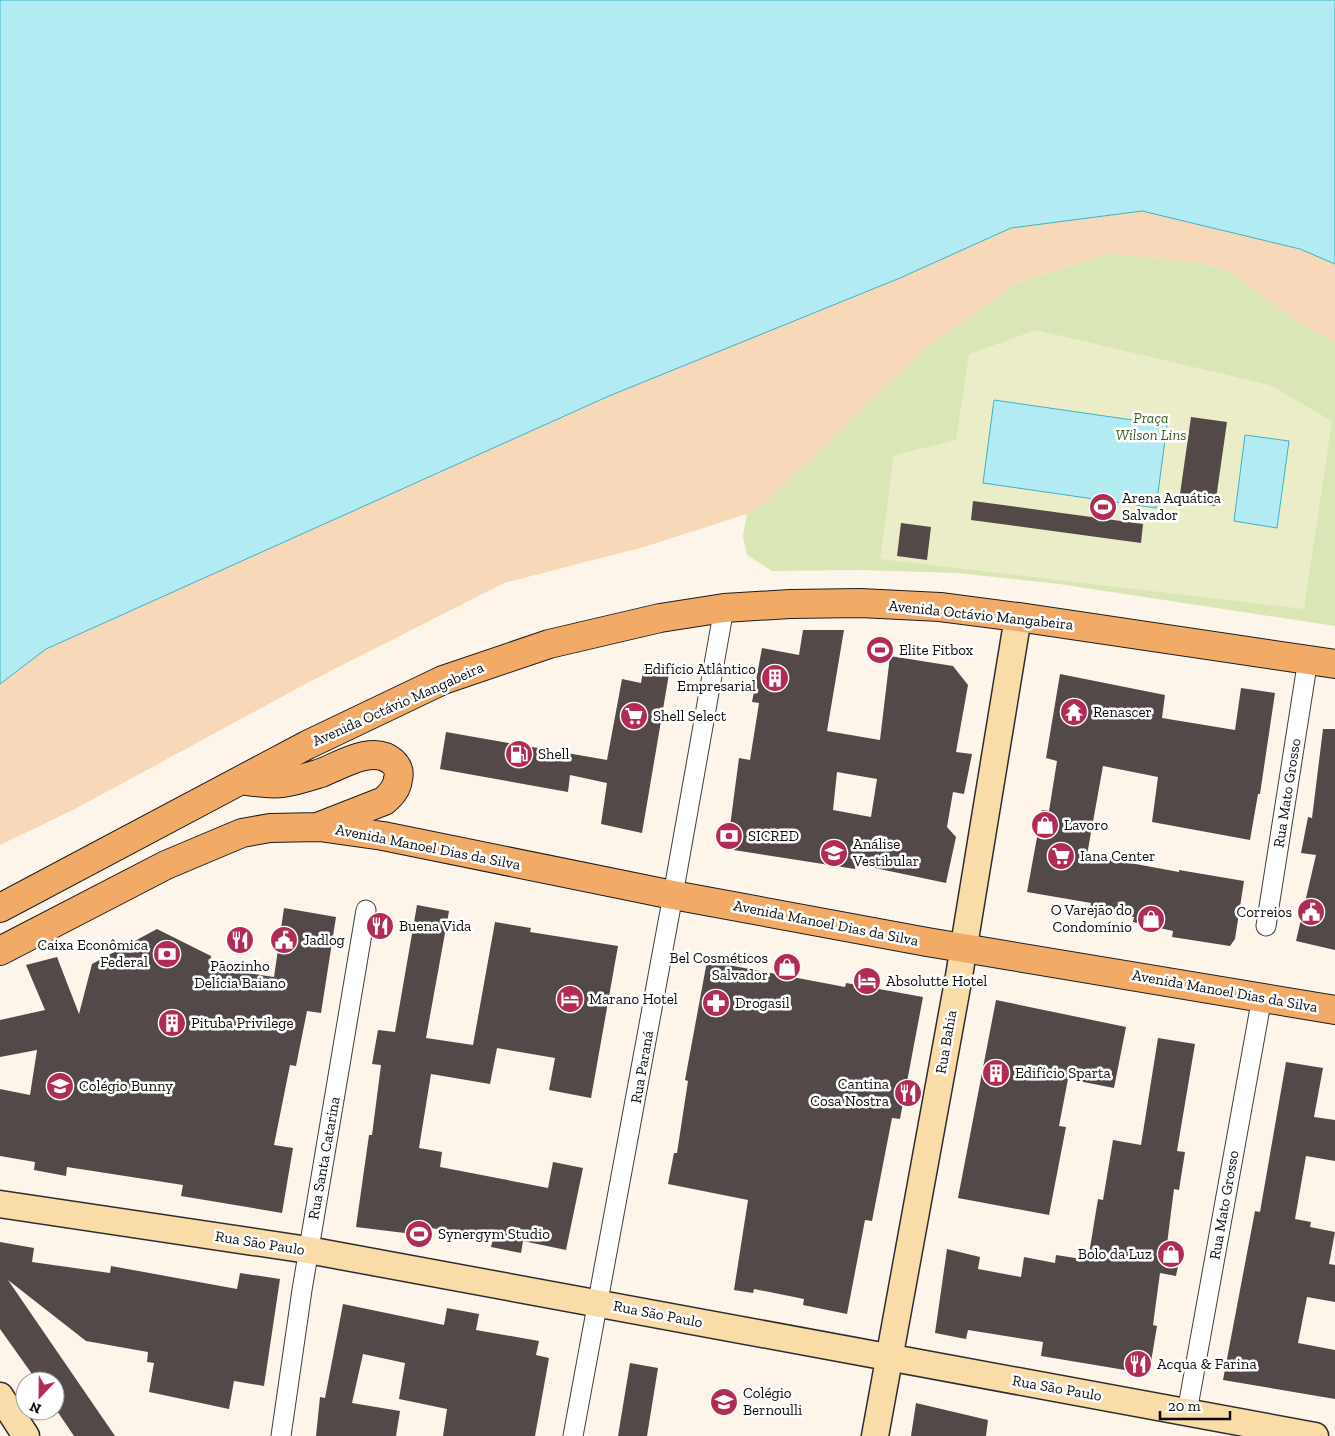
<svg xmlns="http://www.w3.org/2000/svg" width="1335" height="1436" font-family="'Zilla Slab',serif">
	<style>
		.green { fill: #dbe6b6 }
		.sand { fill: #f7d9b9 }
		.pitch { fill: #eaedc7 }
		.water { fill: #b2ebf2; stroke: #3db2c5 }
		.building { fill: #534948; fill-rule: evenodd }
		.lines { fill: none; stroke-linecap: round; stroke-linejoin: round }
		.street-casing { stroke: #3e3e3e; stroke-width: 21 }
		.secondary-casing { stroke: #2d2d2d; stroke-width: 29 }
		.primary-casing { stroke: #1c1c1c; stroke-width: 30 }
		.street { stroke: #fff; stroke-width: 19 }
		.secondary { stroke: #fadca8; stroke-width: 26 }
		.primary { stroke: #f1ab67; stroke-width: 28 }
		.labels { text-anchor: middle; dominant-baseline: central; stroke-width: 5; stroke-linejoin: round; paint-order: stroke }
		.park-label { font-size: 15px; font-style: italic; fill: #3d5e20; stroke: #fff }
		.poi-label { font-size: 15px; fill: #0b0b0b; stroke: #fff; text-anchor: start }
		.street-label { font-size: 15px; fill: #0b0b0b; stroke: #fff }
	</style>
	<rect width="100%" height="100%" fill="#fef5ea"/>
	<path class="green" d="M1111,253l92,10 28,9 64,48 40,23v283l-276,-42 -101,-11 -99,-3 -87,1 -25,-16 -4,-19 4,-22 18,-11 164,-158 90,-63z"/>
	<path class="sand" d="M1142,211l158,38 35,15v79l-40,-23 -64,-48 -28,-9 -92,-10 -92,29 -90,63 -164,158 -18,11 -103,33 -140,36 -193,98 -236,128 -75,36v-161l46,-35 563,-253 291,-118 111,-50z"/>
	<path class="pitch" d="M1036,330l234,55 62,36 -28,188 -424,-50 14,-104 62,-15 13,-86z"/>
	<path class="water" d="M0,0h1335v264l-35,-15 -158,-38 -131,17 -111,50 -291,118 -563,253 -46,35z
		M994,400l173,25 -11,83 -173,-25z
		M1245,435l44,6 -12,87 -43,-7z"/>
	<path class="building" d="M1191,417l36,5 -12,84 -36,-5z
		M973,501l170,23 -2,19 -170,-23z
		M901,523l30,4 -4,33 -30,-4z
		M803,630h41l-17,101 53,9 10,-84 63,10 15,19 -12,67 16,2 -8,40 -11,-2 -6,35 9,10 -10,46 -90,-19 -1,5 -128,-20 12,-91 11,2 9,-57 -7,-1 10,-54 37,7zM837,772l40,7 -6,38 -38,-7z
		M644,664l26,4 -28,165 -41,-9 6,-41 -37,-8 -2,17 -128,-23 6,-37 161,28 15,-81 19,4z
		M1060,674l105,21 -3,23 73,12 6,-42 34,5 -15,101h-2l-8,46 -98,-18 6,-45 -55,-11 -16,89 92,17v-2l65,11 -9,58 -5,7 -58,-9 1,-6 -40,-9 1,-5 -44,-9 1,-5 -64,-11 15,-82 7,1 8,-50 -11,-3z
		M1323,729h12v221l-39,-9 20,-86 -15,-2 7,-36 4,1z
		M417,905l32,6 -23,127 47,7 22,-123 36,6 -1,4 88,14 -27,152 -42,-8 6,-32 -58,-10 -7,36 -59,-10 -12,74 23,4 -2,15 108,21 5,-26 30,6 -17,82 -43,-9 -2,12 -30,-6 2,-8 -62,-11 -2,8 -73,-9 13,-92h3l9,-70 -9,-1 6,-34 17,2z
		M284,908l52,9 -15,96 -14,-2 -11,55 -6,-1 -16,80 19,3 -11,65 -101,-17 2,-11 -116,-18 -1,9 -32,-6 1,-8 -35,-6v-67l30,6 7,-45 -37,7v-37l45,-10 -19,-45 31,-8 22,57 13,-50 65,-35 54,27 -1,11 64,10z
		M707,961l138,26 1,-4 77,14 -23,122 -8,-1 -20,103 -7,-1 -18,94 -44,-9 1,-6 -50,-10 -1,4 -19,-3 14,-90 -80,-16 6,-31h3l11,-72 -3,-1z
		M996,1000l130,27 -12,61 -46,-9 -9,47 7,1 -17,88 -91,-17z
		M1158,1038l37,6 -18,107 8,1 -6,38 -5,-1 -7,55 15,3 -6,29 -16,-3 -7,52 4,1 -8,48 -108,-18 2,-14 -75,-12 -2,9 -31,-6 12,-84 33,8 -2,12 43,8 3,-20 31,6 1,-8 32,5 10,-61 5,1 10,-60 28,5z
		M1286,1062l37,6 -9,49 21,3v41l-29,-5 -11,63 16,3 -1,5 25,5 -6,32 6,1v37l-28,-5 -9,46 37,7v49l-112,-19 32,-169 5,1z
		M0,1242l34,6 -2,14 78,11 1,-7 126,23 3,-16 40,6 -16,107 -30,-5 -5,28 -80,-17 5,-29 -7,-1 1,-10 -62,-11 -78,-61 107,156h-41l-19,-28v-27h-18l-37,-52z
		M343,1304l101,21 3,-17 32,6 -3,16 63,11 -3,14 13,3 -14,78h-92l4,-27 -48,-10 6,-36 -42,-9 -11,49 48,8 -4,25h-80l4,-39 5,1z
		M630,1363l28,5 -11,68h-29z
		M916,1403l72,17 -2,16h-75z"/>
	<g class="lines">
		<g class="street-casing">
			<path id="street" d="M1266,926l42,-267
				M1187,1412l75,-415
				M281,1436l21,-146 64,-380
				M573,1436l100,-541 51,-287"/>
		</g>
		<g class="secondary-casing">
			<path id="secondary" d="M0,1204l308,46 1007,186
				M0,1396l26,40
				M875,1436l84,-460 59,-359"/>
		</g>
		<g class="primary-casing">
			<path id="primary" d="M241,780c14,2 28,5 42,3 13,-2 25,-6 38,-10 20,-8 53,-29 72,-11 5,5 7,10 5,17 -1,10 -7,16 -14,22l-64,25
				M0,908l307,-163 136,-65 106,-36 111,-26 64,-10 66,-4 70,-1 80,4 78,10 317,47
				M0,951l166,-86 76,-32 28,-5 49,-1 64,9 290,59 254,47 408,68"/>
		</g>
		<use href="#street" class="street"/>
		<use href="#secondary" class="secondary"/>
		<use href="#primary" class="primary"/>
	</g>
	<defs>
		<g id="stadium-disc" transform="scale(1.4375)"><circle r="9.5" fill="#b22b55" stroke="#fff"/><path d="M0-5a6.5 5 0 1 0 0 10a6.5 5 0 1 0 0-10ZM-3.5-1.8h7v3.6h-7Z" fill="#fff"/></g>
		<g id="building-disc" transform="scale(1.4375)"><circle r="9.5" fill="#b22b55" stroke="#fff"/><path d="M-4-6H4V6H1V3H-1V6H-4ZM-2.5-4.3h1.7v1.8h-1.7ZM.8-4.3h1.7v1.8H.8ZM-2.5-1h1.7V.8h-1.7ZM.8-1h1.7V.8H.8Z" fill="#fff"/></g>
		<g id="temple-disc" transform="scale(1.4375)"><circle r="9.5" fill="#b22b55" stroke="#fff"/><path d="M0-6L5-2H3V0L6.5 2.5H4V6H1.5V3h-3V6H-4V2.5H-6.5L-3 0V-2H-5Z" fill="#fff"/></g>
		<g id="supermarket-disc" transform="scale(1.4375)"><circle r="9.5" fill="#b22b55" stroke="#fff"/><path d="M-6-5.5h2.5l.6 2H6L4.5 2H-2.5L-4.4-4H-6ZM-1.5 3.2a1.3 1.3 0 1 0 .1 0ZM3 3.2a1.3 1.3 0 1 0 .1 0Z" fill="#fff"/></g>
		<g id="fuel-disc" transform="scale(1.4375)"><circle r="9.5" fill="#b22b55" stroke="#fff"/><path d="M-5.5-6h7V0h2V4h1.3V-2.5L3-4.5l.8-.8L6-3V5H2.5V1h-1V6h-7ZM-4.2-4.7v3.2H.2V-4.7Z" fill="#fff"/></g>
		<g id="shop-disc" transform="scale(1.4375)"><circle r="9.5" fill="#b22b55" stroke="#fff"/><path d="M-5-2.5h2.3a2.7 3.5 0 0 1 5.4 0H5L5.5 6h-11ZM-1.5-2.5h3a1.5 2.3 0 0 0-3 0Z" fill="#fff"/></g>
		<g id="bank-disc" transform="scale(1.4375)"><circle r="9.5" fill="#b22b55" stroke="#fff"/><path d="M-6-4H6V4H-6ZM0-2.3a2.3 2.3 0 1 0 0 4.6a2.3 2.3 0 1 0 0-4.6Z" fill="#fff"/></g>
		<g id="school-disc" transform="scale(1.4375)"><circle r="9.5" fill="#b22b55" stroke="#fff"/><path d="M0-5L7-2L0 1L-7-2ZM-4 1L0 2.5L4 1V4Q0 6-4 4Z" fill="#fff"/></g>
		<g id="civic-disc" transform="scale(1.4375)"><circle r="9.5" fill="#b22b55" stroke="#fff"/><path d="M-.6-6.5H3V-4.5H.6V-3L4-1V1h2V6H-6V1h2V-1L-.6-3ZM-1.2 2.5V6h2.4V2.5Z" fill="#fff"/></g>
		<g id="restaurant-disc" transform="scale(1.4375)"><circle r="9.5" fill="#b22b55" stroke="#fff"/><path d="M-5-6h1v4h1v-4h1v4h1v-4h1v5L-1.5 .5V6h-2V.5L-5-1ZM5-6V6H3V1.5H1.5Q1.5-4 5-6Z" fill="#fff"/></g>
		<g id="hotel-disc" transform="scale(1.4375)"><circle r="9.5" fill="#b22b55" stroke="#fff"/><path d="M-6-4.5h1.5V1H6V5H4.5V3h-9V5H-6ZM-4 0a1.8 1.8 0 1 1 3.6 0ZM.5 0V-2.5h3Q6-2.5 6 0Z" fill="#fff"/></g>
		<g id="pharmacy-disc" transform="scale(1.4375)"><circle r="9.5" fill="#b22b55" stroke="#fff"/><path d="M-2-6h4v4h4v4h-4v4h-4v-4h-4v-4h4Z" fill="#fff"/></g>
	</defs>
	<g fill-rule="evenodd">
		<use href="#stadium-disc" x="1103" y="507"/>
		<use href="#stadium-disc" x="880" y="650"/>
		<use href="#building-disc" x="775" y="678"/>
		<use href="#temple-disc" x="1074" y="712"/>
		<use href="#supermarket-disc" x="634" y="716"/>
		<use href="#fuel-disc" x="519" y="754"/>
		<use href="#shop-disc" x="1045" y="825"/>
		<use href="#bank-disc" x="729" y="836"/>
		<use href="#school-disc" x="834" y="853"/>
		<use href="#supermarket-disc" x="1061" y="856"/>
		<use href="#civic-disc" x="1311" y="912"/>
		<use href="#shop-disc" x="1151" y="919"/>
		<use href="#restaurant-disc" x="380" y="926"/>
		<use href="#restaurant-disc" x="240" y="940"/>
		<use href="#civic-disc" x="284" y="940"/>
		<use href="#bank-disc" x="167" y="954"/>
		<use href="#shop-disc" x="787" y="967"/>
		<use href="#hotel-disc" x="867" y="981"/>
		<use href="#hotel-disc" x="570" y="999"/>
		<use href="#pharmacy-disc" x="716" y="1003"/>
		<use href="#building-disc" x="172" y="1023"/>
		<use href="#building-disc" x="996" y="1073"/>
		<use href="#school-disc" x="60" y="1086"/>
		<use href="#restaurant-disc" x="908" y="1093"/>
		<use href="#stadium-disc" x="419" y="1234"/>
		<use href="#shop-disc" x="1171" y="1254"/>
		<use href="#restaurant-disc" x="1138" y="1364"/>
		<use href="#school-disc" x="724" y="1402"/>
	</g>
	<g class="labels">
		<g class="park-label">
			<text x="1151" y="418">Praça<tspan x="1151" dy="17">Wilson Lins</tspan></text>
		</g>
		<g class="poi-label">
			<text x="1122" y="498">Arena Aquática<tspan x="1122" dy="17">Salvador</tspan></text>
			<text x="899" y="650">Elite Fitbox</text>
			<text x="756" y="669" text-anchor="end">Edifício Atlântico<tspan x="756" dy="17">Empresarial</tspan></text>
			<text x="1093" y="712">Renascer</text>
			<text x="653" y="716">Shell Select</text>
			<text x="538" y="754">Shell</text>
			<text x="1064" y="825">Lavoro</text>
			<text x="748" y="836">SICRED</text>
			<text x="853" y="844">Análise<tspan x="853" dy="17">Vestibular</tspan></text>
			<text x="1080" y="856">Iana Center</text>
			<text x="1132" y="910" text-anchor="end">O Varejão do<tspan x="1132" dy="17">Condomínio</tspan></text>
			<text x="1292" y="912" text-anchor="end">Correios</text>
			<text x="399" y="926">Buena Vida</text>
			<text x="303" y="940">Jadlog</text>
			<text x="148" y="945" text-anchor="end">Caixa Econômica<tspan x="148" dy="17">Federal</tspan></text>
			<text x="768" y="958" text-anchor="end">Bel Cosméticos<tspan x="768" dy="17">Salvador</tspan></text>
			<text x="240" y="966" text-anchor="middle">Pãozinho<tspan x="240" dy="17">Delícia Baiano</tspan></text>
			<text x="886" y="981">Absolutte Hotel</text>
			<text x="589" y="999">Marano Hotel</text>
			<text x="735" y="1003">Drogasil</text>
			<text x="191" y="1023">Pituba Privilege</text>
			<text x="1015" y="1073">Edifício Sparta</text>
			<text x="889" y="1084" text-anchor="end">Cantina<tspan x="889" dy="17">Cosa Nostra</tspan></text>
			<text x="79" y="1086">Colégio Bunny</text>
			<text x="438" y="1234">Synergym Studio</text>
			<text x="1152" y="1254" text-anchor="end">Bolo da Luz</text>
			<text x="1157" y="1364">Acqua &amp; Farina</text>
			<text x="743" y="1393">Colégio<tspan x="743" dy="17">Bernoulli</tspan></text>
		</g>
		<g class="street-label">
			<text transform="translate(981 615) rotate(6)">Avenida Octávio Mangabeira</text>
			<text transform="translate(398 704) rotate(-24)">Avenida Octávio Mangabeira</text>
			<text transform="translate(1287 793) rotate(-81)">Rua Mato Grosso</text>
			<text transform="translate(428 847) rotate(11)">Avenida Manoel Dias da Silva</text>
			<text transform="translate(826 923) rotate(11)">Avenida Manoel Dias da Silva</text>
			<text transform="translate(1225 991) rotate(10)">Avenida Manoel Dias da Silva</text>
			<text transform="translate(946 1042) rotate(-80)">Rua Bahia</text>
			<text transform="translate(642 1067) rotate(-80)">Rua Paraná</text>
			<text transform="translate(324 1158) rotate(-80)">Rua Santa Catarina</text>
			<text transform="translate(1224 1205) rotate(-80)">Rua Mato Grosso</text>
			<text transform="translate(260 1243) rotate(9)">Rua São Paulo</text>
			<text transform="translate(658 1314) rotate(11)">Rua São Paulo</text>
			<text transform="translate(1057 1388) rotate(10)">Rua São Paulo</text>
		</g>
	</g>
	<g transform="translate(40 1396) rotate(202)"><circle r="24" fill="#ffffff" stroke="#9d9d9d"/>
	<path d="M0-4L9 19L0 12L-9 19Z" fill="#b22b55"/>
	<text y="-8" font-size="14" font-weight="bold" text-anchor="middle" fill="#0b0b0b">N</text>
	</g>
	<path d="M1160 1411v8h70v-8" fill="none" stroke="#0b0b0b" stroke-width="2.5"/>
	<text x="1168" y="1411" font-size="15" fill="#0b0b0b" stroke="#ffffff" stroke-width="4" paint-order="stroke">20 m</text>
</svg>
